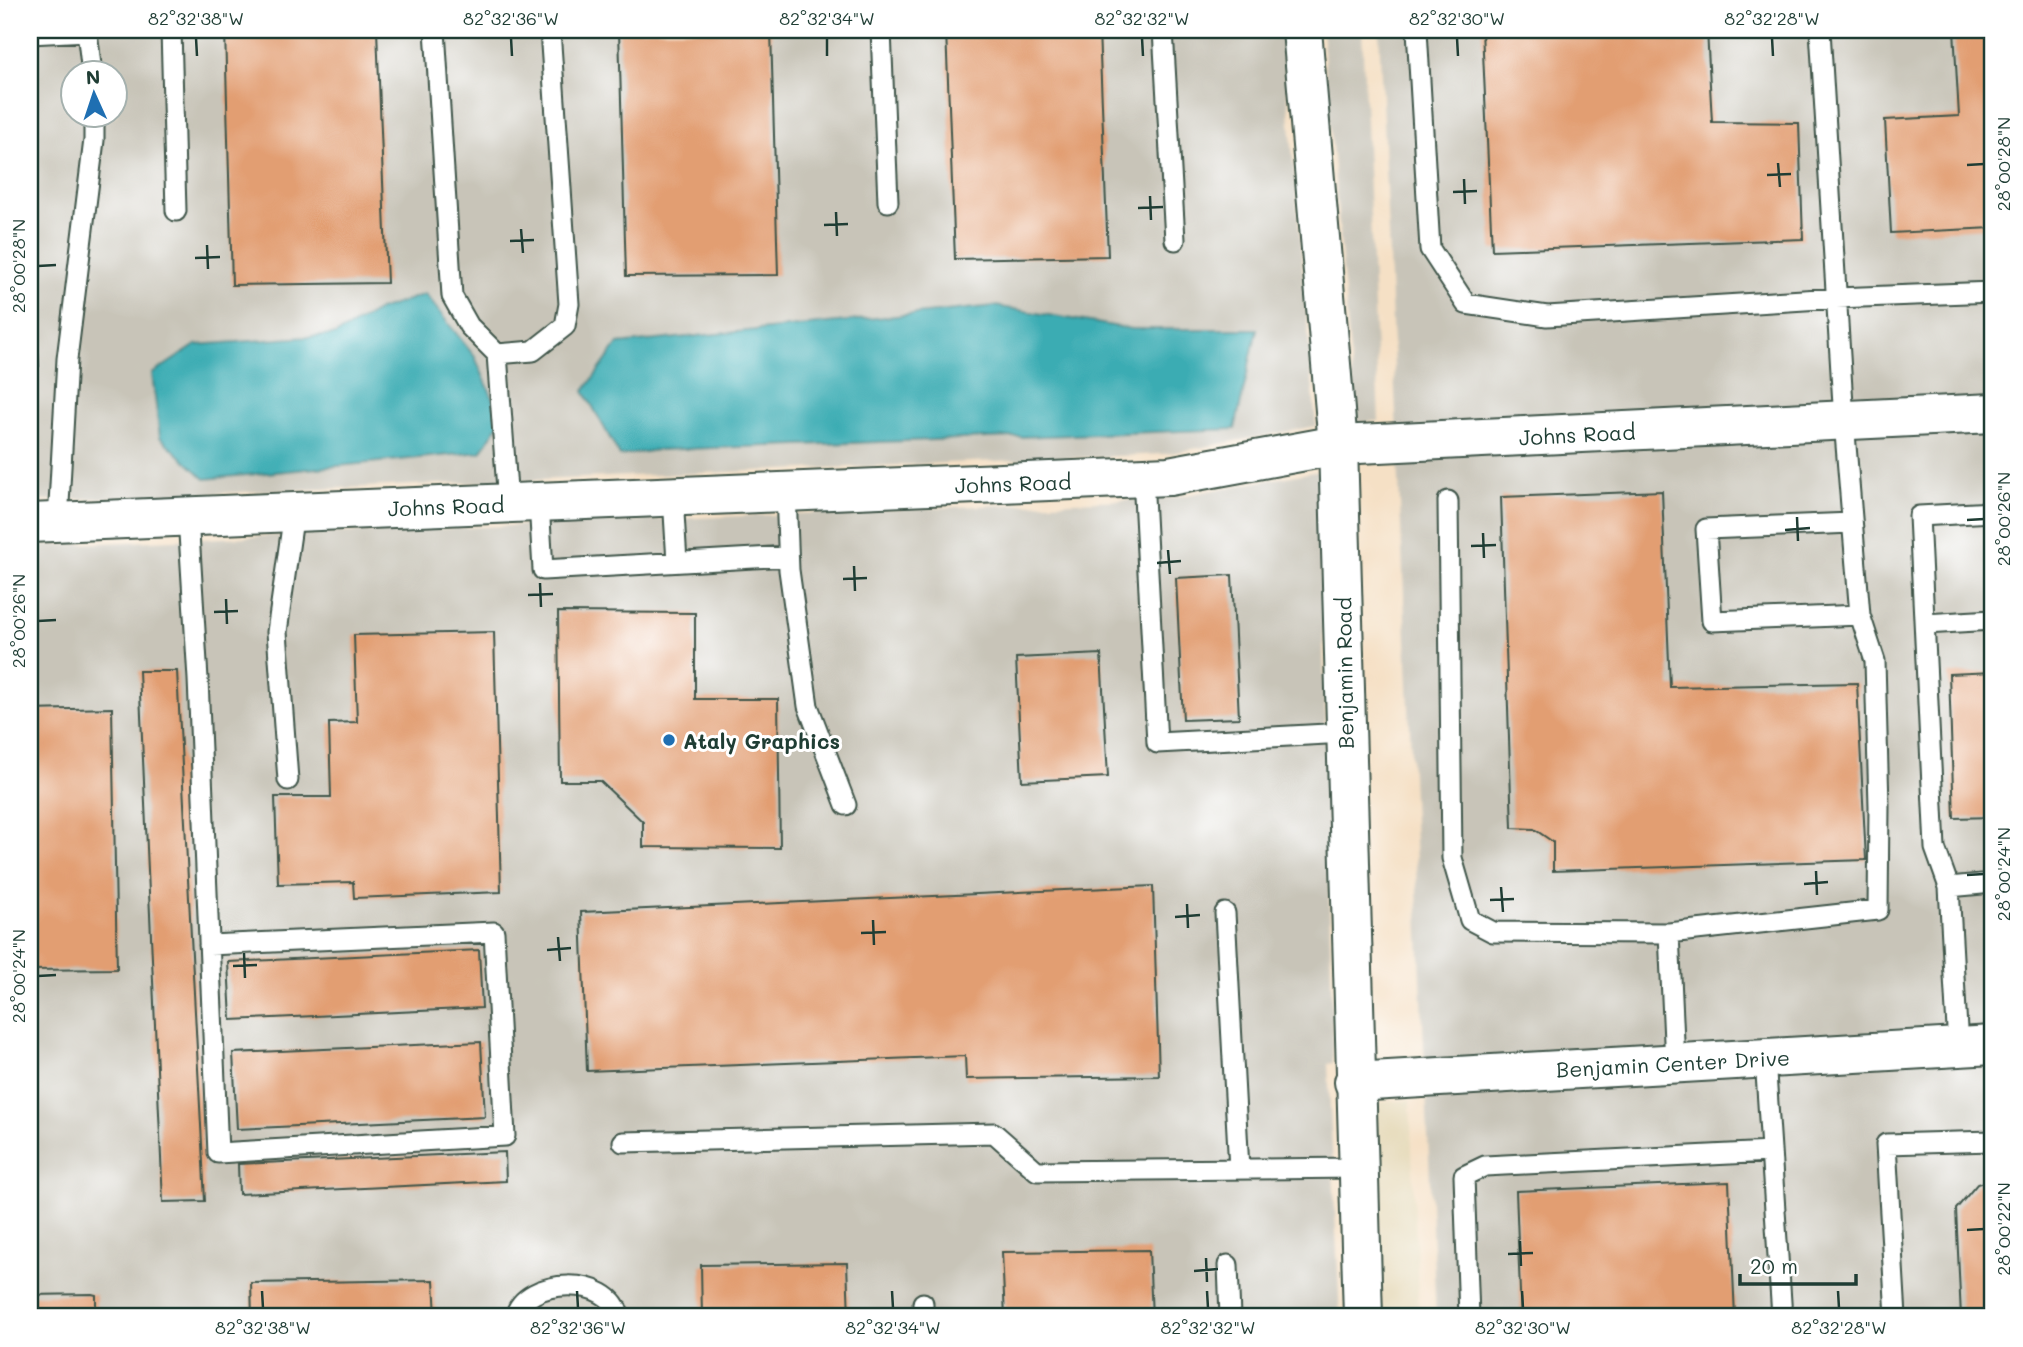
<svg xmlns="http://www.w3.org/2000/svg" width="2023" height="1347" font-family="Mali,sans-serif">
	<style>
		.built { fill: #e6daba }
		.industrial { fill: #c8c4b8; fill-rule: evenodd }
		.water { fill: #3bacb3; stroke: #2d7474; stroke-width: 2 }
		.building { fill: #e29e72 }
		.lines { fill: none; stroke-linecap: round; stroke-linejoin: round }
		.service-casing { stroke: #3f554a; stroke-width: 23 }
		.minor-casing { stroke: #3f554a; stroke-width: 42 }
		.tertiary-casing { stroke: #3f554a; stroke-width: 42 }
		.service { stroke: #fff; stroke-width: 19 }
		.minor { stroke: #fff; stroke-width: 38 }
		.tertiary { stroke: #fff; stroke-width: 38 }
		.ticks { fill: none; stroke: #1f3d34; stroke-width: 2.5 }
		.poi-dot { fill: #1f6fb2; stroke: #fff; stroke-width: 2.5 }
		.labels { text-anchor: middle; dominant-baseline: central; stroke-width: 6; stroke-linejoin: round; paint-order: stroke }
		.street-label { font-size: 21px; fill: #1f3d34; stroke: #fff }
		.poi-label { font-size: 21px; font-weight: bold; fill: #1f3d34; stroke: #fff; text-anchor: start }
		.neatline { fill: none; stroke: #1f3d34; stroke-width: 2.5 }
		.ticks-label { font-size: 18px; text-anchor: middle; fill: #1f3d34 }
	</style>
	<rect width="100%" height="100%" fill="#fff"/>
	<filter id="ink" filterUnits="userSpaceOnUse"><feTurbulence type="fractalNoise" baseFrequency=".0143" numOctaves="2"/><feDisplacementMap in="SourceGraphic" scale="14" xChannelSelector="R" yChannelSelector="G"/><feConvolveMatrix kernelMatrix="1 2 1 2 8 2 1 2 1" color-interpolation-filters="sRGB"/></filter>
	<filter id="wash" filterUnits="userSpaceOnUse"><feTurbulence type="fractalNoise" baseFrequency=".00686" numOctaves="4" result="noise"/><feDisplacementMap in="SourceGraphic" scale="28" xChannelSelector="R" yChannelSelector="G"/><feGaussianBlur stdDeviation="1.57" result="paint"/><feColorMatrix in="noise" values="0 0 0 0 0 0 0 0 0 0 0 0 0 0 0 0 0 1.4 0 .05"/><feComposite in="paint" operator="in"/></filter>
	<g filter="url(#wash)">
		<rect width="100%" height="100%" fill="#f5e0c5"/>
		<path class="built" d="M1410,1100l9,217h-36l-8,-214z"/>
		<path class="industrial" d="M30,30h1252l34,396 -150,28 -1136,47zM74,74h42v42h-42zM995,306l136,23h125l-635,127zM379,310l102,142 -79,5 -206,-112 139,-10z
			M1322,30h40l17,391 -23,1z
			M1379,30h614v1287h-557z
			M1319,471l14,592 -5,1 12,253h-1310v-771l1140,-48z"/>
		<path class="water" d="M425,294l50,63 27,62 -21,33 -276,27 -45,-42 -8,-63 44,-29 139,-10 44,-25z
			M995,306l136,23h126l-22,100 -578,21 -37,6 -36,-65 34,-47z"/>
		<g id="blocks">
			<path class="building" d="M225,30h152l10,253 -155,2z
				M619,30h152l7,245 -152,1z
				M946,30h153l9,226 -153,3z
				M1482,30h225l5,92 87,1 4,116 -311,11z
				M1954,30h39v198l-102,5 -6,-113 74,-4z
				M30,232l9,134h-9z
				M1662,491l8,196 187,-4 9,177 -313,11v-29l-19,-13 -22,-1 -11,-331z
				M1232,575l7,143 -56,2 -7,-142z
				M558,612l137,1v86h83l2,149 -137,-1v-25l-43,-41h-40z
				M494,632l7,260 -147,6 -1,-16 -75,2 -3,-87h56l-2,-74 28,-1 -3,-87z
				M1101,654l7,123 -86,4 -6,-123z
				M139,671h38l28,530 -42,1z
				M1993,672v145l-39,1 -5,-144z
				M112,708l5,261 -87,1v-260z
				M1153,886l6,190 -193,3 -1,-23 -378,15 -6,-159z
				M479,950l3,58 -251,12 -3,-58z
				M481,1042l4,75 -248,12 -4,-76z
				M505,1152l1,29 -267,13 -1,-30z
				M1993,1179v138h-32l-5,-108 21,-25z
				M1729,1182l6,135h-214l-5,-126z
				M1149,1250l3,67h-147l-3,-65z
				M847,1263l2,54h-147l-1,-52z
				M434,1280l2,37h-184l-1,-34z
				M92,1294l4,1v22h-66v-22z"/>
		</g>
	</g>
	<g filter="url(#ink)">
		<use href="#blocks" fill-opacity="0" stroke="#3f554a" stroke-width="2"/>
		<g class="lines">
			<g class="service-casing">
				<path id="service" d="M171,30l5,181
					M435,30l17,266 17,30 28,28 36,-3 32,-25 4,-22 -19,-274
					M881,30l7,172
					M1163,30l12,210
					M1417,30l13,219 36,55 81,12 289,-18 157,-6
					M1820,30l24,391 16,194 -148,6 -6,-92 146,-6
					M30,34l57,-3 5,43
					M497,354l11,149
					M1143,477l14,266 188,-10
					M786,492l3,78 19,136 38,99
					M673,497l4,65
					M1448,501l4,357 18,62 23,12 176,1
					M539,502l4,68 245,-14
					M188,517l10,162 20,474 287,-17 -11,-204 -285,13
					M58,522l9,-163 27,-219v-24
					M1925,624l68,-4
					M288,780l-11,-148 17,-120
					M1949,887l44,-4
					M1225,913l14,256
					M1958,1047l-9,-160 -14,-39 -16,-332 74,-4
					M1765,1058l17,259
					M1675,1063l-6,-130 209,-23 1,-104 -4,-145 -15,-46
					M623,1142l371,-9 43,38 320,-3
					M1228,1265l2,52
					M923,1303v14
					M515,1317c9,-41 98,-42 104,0
					M1469,1317l-5,-141 21,-10 286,-14
					M1896,1317l-10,-173 107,-3"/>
			</g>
			<g class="minor-casing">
				<path id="minor" d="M30,523l1139,-47 169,-31 655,-32
					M1354,1082l639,-37"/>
			</g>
			<g class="tertiary-casing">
				<path id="tertiary" d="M1302,30l36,415 25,872"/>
			</g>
			<use href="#service" class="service"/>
			<use href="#minor" class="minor"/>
			<use href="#tertiary" class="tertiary"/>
		</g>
	</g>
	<path class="ticks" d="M196,38l1,18M511,38l1,18M827,38v18M1142,38l1,18M1457,38l1,18M1772,38l1,18M1778,163l2,24M1967,165l17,-1M1767,175l24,-1M1464,179l1,25M1453,192l24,-1M1150,196l1,24M1138,208l25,-1M836,212l1,24M824,225l24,-1M521,229l2,24M510,241l24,-1M207,245l1,24M195,258l25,-1M38,266l18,-1M1797,517l1,24M1967,520l17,-1M1785,530l25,-2M1483,533l1,25M1471,546l25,-1M1168,550l2,24M1157,563l24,-2M854,566l1,25M843,579l24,-1M540,583l1,24M528,595l25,-1M226,599l1,25M214,612l24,-1M38,621l18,-1M1816,871l1,24M1967,875l17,-1M1804,884l24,-2M1501,887l2,25M1490,900l24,-1M1187,904l1,24M1175,917l25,-2M873,920l1,25M861,933l25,-1M558,937l2,24M547,950l24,-2M244,953l1,25M233,966l24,-1M38,976l18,-1M1967,1230l17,-1M1520,1241l1,25M1508,1254l25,-1M1206,1258l1,24M1194,1271l24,-2M262,1291l1,17M577,1291l1,17M892,1291l1,17M1207,1291l1,17M1522,1291l1,17M1838,1291l1,17"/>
	<circle class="poi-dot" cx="669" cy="740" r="7"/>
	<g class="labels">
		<g class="street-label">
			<text transform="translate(1577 434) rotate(-3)">Johns Road</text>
			<text transform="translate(1013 483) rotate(-2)">Johns Road</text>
			<text transform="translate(446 506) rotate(-2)">Johns Road</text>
			<text transform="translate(1344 673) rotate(-91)">Benjamin Road</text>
			<text transform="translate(1673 1063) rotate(-3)">Benjamin Center Drive</text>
		</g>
		<g class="poi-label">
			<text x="683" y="740">Ataly Graphics</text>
		</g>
	</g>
	<rect width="2023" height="1347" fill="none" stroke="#fff" stroke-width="77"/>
	<g transform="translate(94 94) rotate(357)"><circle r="33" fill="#ffffff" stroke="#a5b1ae" stroke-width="2"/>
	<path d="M0-5L12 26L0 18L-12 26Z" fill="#1f6fb2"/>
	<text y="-10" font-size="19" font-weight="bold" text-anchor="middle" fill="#1f3d34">N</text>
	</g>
	<path d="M1740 1274v10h116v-10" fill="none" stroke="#1f3d34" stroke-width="3.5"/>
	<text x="1750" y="1274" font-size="21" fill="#1f3d34" stroke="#ffffff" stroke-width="5" paint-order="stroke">20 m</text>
	<rect x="38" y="38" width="1946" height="1270" class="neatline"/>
	<g class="ticks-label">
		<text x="196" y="25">82°32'38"W</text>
		<text x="511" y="25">82°32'36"W</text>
		<text x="827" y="25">82°32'34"W</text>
		<text x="1142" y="25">82°32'32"W</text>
		<text x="1457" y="25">82°32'30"W</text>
		<text x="1772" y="25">82°32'28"W</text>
		<text transform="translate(2004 164) rotate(-90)" y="6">28°00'28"N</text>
		<text transform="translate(19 266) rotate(-90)" y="6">28°00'28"N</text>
		<text transform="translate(2004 519) rotate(-90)" y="6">28°00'26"N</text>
		<text transform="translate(19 621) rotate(-90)" y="6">28°00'26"N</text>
		<text transform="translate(2004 874) rotate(-90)" y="6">28°00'24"N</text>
		<text transform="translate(19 976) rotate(-90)" y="6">28°00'24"N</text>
		<text transform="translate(2004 1229) rotate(-90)" y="6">28°00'22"N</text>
		<text x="263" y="1334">82°32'38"W</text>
		<text x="578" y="1334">82°32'36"W</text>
		<text x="893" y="1334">82°32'34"W</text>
		<text x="1208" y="1334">82°32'32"W</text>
		<text x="1523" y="1334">82°32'30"W</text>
		<text x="1839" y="1334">82°32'28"W</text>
	</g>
</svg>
